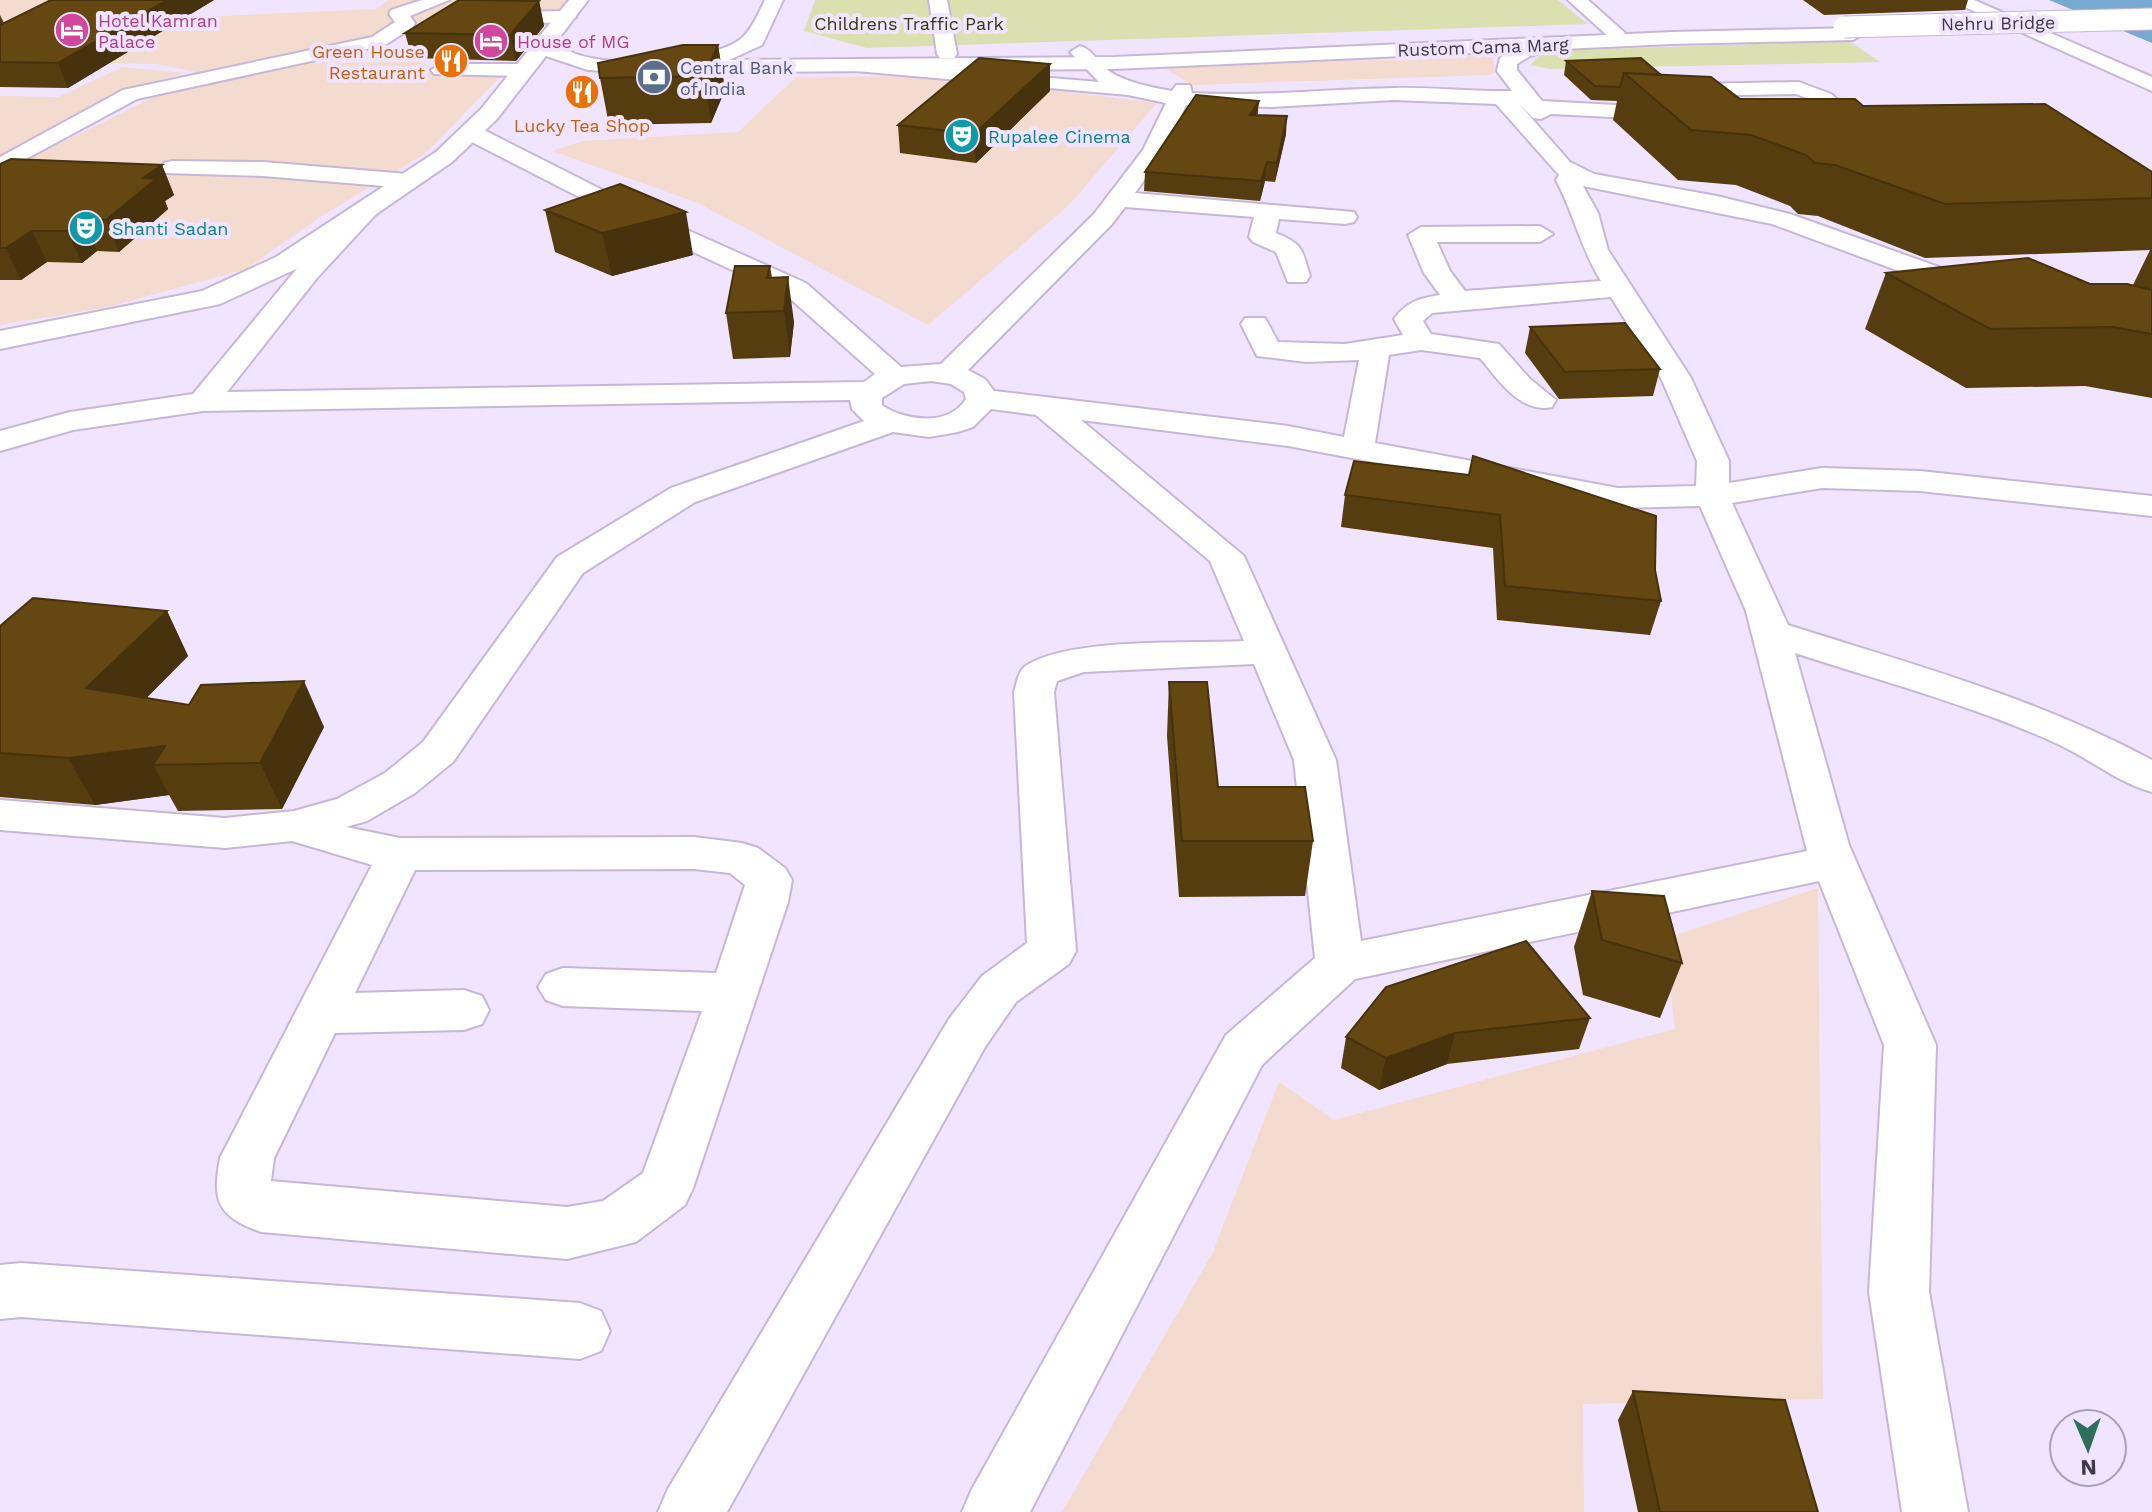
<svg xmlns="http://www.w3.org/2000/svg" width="2152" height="1512" font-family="'Work Sans',sans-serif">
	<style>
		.commercial { fill: #f3dbd0 }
		.green { fill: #dae0b0 }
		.water { fill: #78a9d1 }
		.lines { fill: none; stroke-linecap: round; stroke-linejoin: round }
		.minor-casing { stroke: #c7b7d7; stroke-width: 4 }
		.major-casing { stroke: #c7b7d7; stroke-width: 4 }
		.minor { fill: #fff; fill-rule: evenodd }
		.major { fill: #fff; fill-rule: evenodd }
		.major-bridge-casing { stroke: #c7b7d7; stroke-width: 23; stroke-linecap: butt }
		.major-bridge { stroke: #fff; stroke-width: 21 }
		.wall { fill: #563d0f }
		.shaded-wall { fill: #46320c }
		.building { fill: #644711; stroke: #46320c; stroke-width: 2 }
		.labels { text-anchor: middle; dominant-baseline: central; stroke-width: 8; stroke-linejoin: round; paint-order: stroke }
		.far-hotel-label { font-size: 18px; fill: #b23c85; stroke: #f1e4ff; text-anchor: start }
		.far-park-label { font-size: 18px; fill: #363a0c; stroke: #f1e4ff }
		.far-street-label { font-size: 18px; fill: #403a47; stroke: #f1e4ff }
		.far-food-label { font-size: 18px; fill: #c56008; stroke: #f1e4ff; text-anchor: end }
		.far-service-label { font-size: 18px; fill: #4e5e75; stroke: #f1e4ff; text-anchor: start }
		.far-culture-label { font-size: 18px; fill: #0d838f; stroke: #f1e4ff; text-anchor: start }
	</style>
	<rect width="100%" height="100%" fill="#f1e4ff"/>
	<path class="commercial" d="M0,0h59l-39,25 -20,-1z
		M389,0h183l-14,19 -162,6 -27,15 -167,33 -45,-9 -157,-3v-9l159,-33 217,-10z
		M1492,50l3,22 -6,3 -297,10 -26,-16 8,-5 220,-4z
		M422,62l20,10 61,2 -77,79 -106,64 -74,52 -138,38 -108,18v-152l160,-79 141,-31z
		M123,67l62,6 -72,20 -113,66v-63l58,1z
		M932,76l225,27 -88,102 -141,120 -230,-122 -146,-52 31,-10 155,-9 58,-55z
		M1818,888l5,511 -240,5 1,108h-522l150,-258 67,-172 55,38 341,-91 -11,-90z"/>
	<path class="green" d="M815,0h743l30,24 -721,24 -63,-17z
		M1849,41l31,21 -330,7 -20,-4 14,-14z"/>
	<path class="water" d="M2049,0h103v43z"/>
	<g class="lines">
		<g class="minor-casing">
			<path id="minor" d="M422,0h27l-39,16 5,7 -2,4 -28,18 -248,54 -137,74v-16l123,-67 249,-53 23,-15 -6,-8 2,-4z
				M491,0h18l-9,12 67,-1 9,6 -9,6 -88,-1 -2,-4z
				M929,0h18l10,54 -3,4h-14l-3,-4z
				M1568,0h20l37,33 -9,6 -7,-2z
				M1554,38l7,2 3,4 -3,4 -31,8 -13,8v6l25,31 129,7 11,6 -11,6 -120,-6 -10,5 -8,-1 -15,-15 52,59 24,12 123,22 73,18 191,68 4,6 -4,6h-20l-189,-70 -189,-38 15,27 10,37 83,128 38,83v22l93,-15 98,3 232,25v20l-232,-25 -98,-3 -90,15 56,122c123,39 249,73 364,135v32c-33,-9 -61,-32 -92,-47 -84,-39 -177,-63 -265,-92l54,192 87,200 -7,247 39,220h-66l-33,-220 15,-247 -65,-164 -464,98 -93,86 -232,447h-68l10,-23 254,-454 89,-77 -21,-198 -40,-96 -170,8 -27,9 -3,11 22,259 -7,13 -53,38 -31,45 -258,465h-69l10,-23 281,-470 33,-43 45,-33 -13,-251c3,-9 4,-22 13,-27 47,-28 161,-21 217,-24l-34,-80 -174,-146 -45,-6 -18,18 -15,5 -29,5 -36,-5 -198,70 -112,71 -130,189 -38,31 -48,28 -21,6 54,11 294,-1 48,6 16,5 27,20 7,12 -4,22 -95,286 -8,17 -49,37 -69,17 -306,-27c-44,-16 -49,-31 -41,-74l152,-293 -80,-24 -67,7 -225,-18v-30l225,18 69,-7 43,-12 48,-26 38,-31 134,-185 114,-69 193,-67 -12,-12 -2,-9 -647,11 -130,19 -73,21v-20l70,-19 123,-18 106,-128 60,-63h18l3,5 -3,5 -60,65 -90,114 637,-10 11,-8 -89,-79 -164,-76 -160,-82 -3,-5 3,-5h16l162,82 166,74 95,84 40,-3 153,-150 49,-64 23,-47 -38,-8 -272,-24 -7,-2 -3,-4 3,-4 250,21 -29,-30 10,-6c14,4 18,18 29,25 18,12 42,16 63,20l4,-6h14l2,8c68,4 135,-4 203,-5 39,-1 78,4 117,3l-15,-20 3,-13 16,-11zM1393,100l103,4 63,71 -3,5c18,34 25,69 45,101l-136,10 -15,-20 -13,-29h103l13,-8 -13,-8 -119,1 -13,8 16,38 16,22c-20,3 -34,7 -46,24l9,16 -58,9 -67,-2 -13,-24h-20l-4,6 16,32 49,6 53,-2 -15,77 -56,-11 -294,-35 -9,-12 -17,-9 144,-146 13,-17 129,10 -5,20 4,5 23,10 12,30h18l4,-6c-8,-27 -7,-32 -34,-43l3,-14 66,5 9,-2 3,-5 -3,-5 -219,-19 30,-42 21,-46 86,2zM1611,297l50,81 36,83 -1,25 -78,2 -243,-45 14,-88 32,-5 59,8c18,21 40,56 72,49l4,-7 -26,-21 -31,-35 -68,-10 -8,-13 9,-8zM931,381l20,3 13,8 2,7c-17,28 -62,22 -84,6v-7l22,-14zM1081,420l207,26 330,62 82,-2 46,105 61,240 -446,90 -25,-181 -92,-204zM694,869l36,4 15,12 -29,88 -153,-5 -17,6 -8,13 8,13 17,6 139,5 -59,162 -40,28 -36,6 -296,-26 3,-23 61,-125 129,-3 18,-6 7,-14 -7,-14 -18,-6 -109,3 60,-123z
				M441,64h82l10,6 -10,6 -89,-2 -3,-4z
				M1799,82l32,12 28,23 3,5 -3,5h-16l-26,-25 -21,-8 -103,2 -10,-6 10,-6z
				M172,161l91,1 145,12 12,7 -12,7 -145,-12 -99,-3 -4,-5 4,-5z
				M21,1263l559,40 21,8 9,20 -9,20 -21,8 -559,-42 -21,2v-54z"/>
		</g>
		<g class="major-casing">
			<path id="major" d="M569,0h19l-31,41c19,28 106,20 138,19l3,-4c45,-13 47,-14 67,-56h18l-21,45 -33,15 385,-3 558,-25 181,-4 10,6 -10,6 -181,4 -558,25 -473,4 -53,-3 -42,-14 -49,63 -45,43 -156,107 -76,35 -220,45v-18l202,-40 74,-34 160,-105 45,-43z
				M1949,0h25l178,77v14z"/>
		</g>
		<use href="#minor" class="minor"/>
		<use href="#major" class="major"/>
		<g class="major-bridge-casing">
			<path id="major-bridge" d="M1844,27l308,-8"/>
		</g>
		<use href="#major-bridge" class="major-bridge"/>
	</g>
	<path class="wall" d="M51,0h163l-146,88 -68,-1v-72l4,8z
		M504,0l35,1 5,25 -28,35 -104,-3 -7,-25z
		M1803,0h165l-3,10 -141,5z
		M718,45l7,45 -14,33 -102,2 -9,-47z
		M1566,61l95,14 79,24 123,7 289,66v226l-67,-12 -119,2 -101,-59 21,-56 204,11 43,1 17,-35 -225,8 -107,-42 -20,-2 -8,-8 -54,-21 -58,-5 -65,-60 4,-19 -26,-1 -27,-25z
		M1050,91l-74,72 -76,-10 -2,-28z
		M1259,101l-2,14 29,19 -11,48 -10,-1 -5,20 -116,-10 1,-19z
		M0,164l162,1 12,30 -9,6 3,8 -49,43 -22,-1 -15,12 -35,-1 -26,18h-21z
		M545,210l148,45 -81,21 -57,-24z
		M770,266l2,12 22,44 -4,35 -57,2 -7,-46z
		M1530,327l130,42 -7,27 -94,3 -34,-46z
		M1469,475l186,95 6,31 -11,34 -153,-15 -4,-72 -152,-21 4,-32z
		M167,611l21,45 -42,42 178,29 -42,82 -104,2 -9,-16 -74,10 -95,-8v-171z
		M1169,682l49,105 95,54 -8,55 -126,1 -12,-161z
		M1592,891l90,72 -22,55 -77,-23 -9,-48z
		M1590,1018l-11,31 -132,15 -68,26 -38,-22 5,-31z
		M1633,1391l185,121h-180l-20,-92z"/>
	<path class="shaded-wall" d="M167,0h47l-146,88 -10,-25z
		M539,1l5,25 -28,35 -6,-26z
		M718,45l7,45 -14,33 -7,-47z
		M1050,64v27l-74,72 -2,-29z
		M1259,101l-2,18 -7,-4z
		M1287,116l-1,18 -11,48 2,-19z
		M1267,162l-2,19 -5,20 1,-20z
		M162,165l12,30 -9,6 3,8 -49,43 -13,-32 37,-42z
		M686,212l7,43 -81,21 -10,-43z
		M83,220l14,31 -15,12 -15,-32z
		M32,231l15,31 -26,18 -15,-32z
		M788,277l6,45 -4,35 -6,-46z
		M167,611l21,45 -77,78 -25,-46z
		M304,681l20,46 -42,82 -22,-46z
		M165,746l-12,19 16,30 -74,10 -27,-47z
		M1455,1033l-8,31 -68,26 7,-32z"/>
	<path class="building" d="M51,0h116l-109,63 -58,-1v-37z
		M459,0h14l66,1 -29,34 -105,-2z
		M683,45h35l-14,31 -104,2 -2,-15z
		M979,58l71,6 -76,70 -76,-9z
		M1641,58l20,17 -37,-2 -4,14 -25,-1 -29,-25z
		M1624,73l87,4 29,22h115l8,7 182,-2 107,68v26l-207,6 -110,-39 -20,-2 -9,-8 -55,-20 -60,-5z
		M1196,95l63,6 -9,14 37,1 -10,47 -10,-1 -6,19 -116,-9z
		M11,159l151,6 -19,13 13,1 -50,41h-23l-16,11h-35l-26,17h-6v-84z
		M620,184l66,28 -84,21 -57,-23z
		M2028,258l62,26h37l25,6v44l-39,-7 -123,2 -104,-56z
		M735,266h35l-3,12 21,-1 -4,34 -58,2z
		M1625,323l35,46 -95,3 -35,-45z
		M1473,456l183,60 -1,54 6,31 -156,-15 -5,-71 -155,-20 9,-34 115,14z
		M33,598l134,13 -81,77 103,17 12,-20 103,-4 -44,82 -107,2 12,-19 -97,12 -68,-5v-127z
		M1169,682h38l11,105h87l8,54h-131z
		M1592,891l72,5 18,67 -80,-23z
		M1526,941l64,77 -135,15 -69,25 -40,-21 40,-50z
		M1633,1391l152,9 33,112h-158z"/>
	<defs>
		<g id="hotel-disc" transform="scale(1.8)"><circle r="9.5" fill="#d1479c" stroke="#f1e4ff"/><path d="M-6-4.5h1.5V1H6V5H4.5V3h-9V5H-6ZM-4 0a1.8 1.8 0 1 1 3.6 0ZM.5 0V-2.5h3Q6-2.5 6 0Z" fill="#fff"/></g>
		<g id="restaurant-disc" transform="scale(1.8)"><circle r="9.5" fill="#e8710a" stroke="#f1e4ff"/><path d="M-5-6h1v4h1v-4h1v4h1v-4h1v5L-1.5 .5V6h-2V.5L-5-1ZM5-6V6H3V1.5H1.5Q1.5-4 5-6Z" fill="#fff"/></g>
		<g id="bank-disc" transform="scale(1.8)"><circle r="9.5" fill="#5c6f8a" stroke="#f1e4ff"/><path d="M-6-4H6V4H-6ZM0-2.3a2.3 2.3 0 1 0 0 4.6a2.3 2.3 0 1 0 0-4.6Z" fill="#fff"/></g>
		<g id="theatre-disc" transform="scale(1.8)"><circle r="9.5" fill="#0f9aa8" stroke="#f1e4ff"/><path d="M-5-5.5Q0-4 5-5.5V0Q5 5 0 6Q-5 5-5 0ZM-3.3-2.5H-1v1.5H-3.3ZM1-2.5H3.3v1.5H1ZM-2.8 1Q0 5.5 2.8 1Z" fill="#fff"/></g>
	</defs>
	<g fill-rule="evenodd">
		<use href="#hotel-disc" x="72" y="30"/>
		<use href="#hotel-disc" x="491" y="41"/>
		<use href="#restaurant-disc" x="451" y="61"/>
		<use href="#bank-disc" x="654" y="77"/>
		<use href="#restaurant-disc" x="582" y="92"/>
		<use href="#theatre-disc" x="962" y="136"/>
		<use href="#theatre-disc" x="86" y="228"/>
	</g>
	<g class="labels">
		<g class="far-hotel-label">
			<text x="98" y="20">Hotel Kamran<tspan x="98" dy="21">Palace</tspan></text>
			<text x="517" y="41">House of MG</text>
		</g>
		<g class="far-park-label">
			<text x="909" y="23">Childrens Traffic Park</text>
		</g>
		<g class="far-street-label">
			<text transform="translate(1998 23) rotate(-1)">Nehru Bridge</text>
			<text transform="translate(1483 47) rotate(-2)">Rustom Cama Marg</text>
		</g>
		<g class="far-food-label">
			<text x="425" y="51">Green House<tspan x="425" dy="21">Restaurant</tspan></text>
			<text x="582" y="125" text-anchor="middle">Lucky Tea Shop</text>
		</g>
		<g class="far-service-label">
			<text x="680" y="67">Central Bank<tspan x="680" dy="21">of India</tspan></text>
		</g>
		<g class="far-culture-label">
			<text x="988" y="136">Rupalee Cinema</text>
			<text x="112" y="228">Shanti Sadan</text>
		</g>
	</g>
	<g transform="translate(2088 1448) rotate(178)"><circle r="38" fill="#f1e4ff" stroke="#aaa0b5" stroke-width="2"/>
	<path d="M0-6L14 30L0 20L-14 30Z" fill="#2d6e5d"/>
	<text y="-12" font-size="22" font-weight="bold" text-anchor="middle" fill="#403a47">N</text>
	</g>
</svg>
